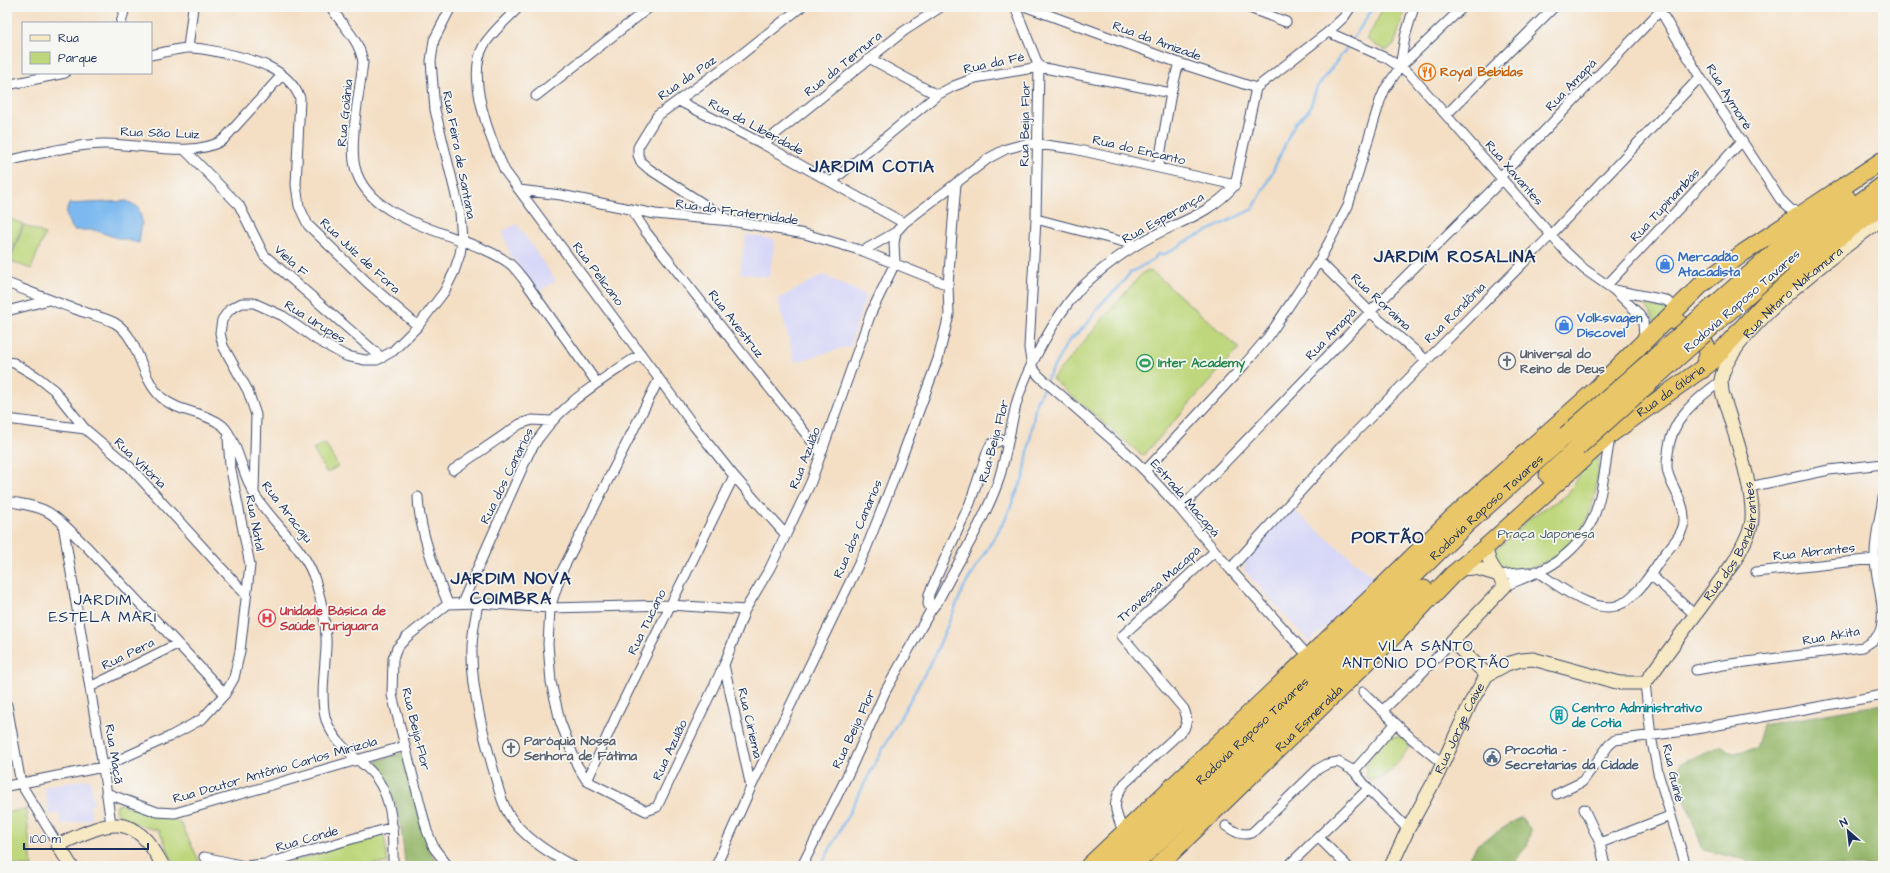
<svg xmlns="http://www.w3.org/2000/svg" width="1890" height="873" font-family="'Architects Daughter',sans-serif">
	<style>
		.built { fill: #d7d7f8 }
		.green { fill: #bed77c; stroke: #6c836d }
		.forest { fill: #96b86c; stroke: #587465 }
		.water { fill: #7db9ef; stroke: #4c74a6 }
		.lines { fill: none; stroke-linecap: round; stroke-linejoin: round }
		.stream { stroke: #7db9ef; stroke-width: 2.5 }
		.street-casing { stroke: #3c496d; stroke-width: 11 }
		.secondary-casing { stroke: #3c496d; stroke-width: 15 }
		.highway-casing { stroke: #3c496d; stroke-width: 19 }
		.street { stroke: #fff; stroke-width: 9 }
		.secondary { stroke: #f6e9c3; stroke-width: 13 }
		.highway { stroke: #e9c769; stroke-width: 17 }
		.highway-bridge-casing { stroke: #3c496d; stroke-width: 19; stroke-linecap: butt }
		.highway-bridge { stroke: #e9c769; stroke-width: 17 }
		.labels { text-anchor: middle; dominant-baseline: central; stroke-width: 3.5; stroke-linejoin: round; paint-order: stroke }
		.street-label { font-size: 13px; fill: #1b2f5e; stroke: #f6f6f2 }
		.food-label { font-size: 13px; font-weight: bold; fill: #c56008; stroke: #f6f6f2; text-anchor: start }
		.shop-label { font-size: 13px; font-weight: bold; fill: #366cbe; stroke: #f6f6f2; text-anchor: start }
		.worship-label { font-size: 13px; font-weight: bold; fill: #5b616d; stroke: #f6f6f2; text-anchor: start }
		.leisure-label { font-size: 13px; font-weight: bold; fill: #27864d; stroke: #f6f6f2; text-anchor: start }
		.park-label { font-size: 13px; fill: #445966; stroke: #f6f6f2 }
		.health-label { font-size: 13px; font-weight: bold; fill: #be3a42; stroke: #f6f6f2; text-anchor: start }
		.culture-label { font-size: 13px; font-weight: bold; fill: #0d838f; stroke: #f6f6f2; text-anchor: start }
		.service-label { font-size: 13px; font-weight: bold; fill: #4e5e75; stroke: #f6f6f2; text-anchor: start }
		.quarter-label { font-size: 15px; letter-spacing: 1px; fill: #1b2f5e; stroke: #f6f6f2 }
		.district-label { font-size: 17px; font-weight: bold; letter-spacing: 1px; fill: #1b2f5e; stroke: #f6f6f2 }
	</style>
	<rect width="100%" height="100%" fill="#f6f6f2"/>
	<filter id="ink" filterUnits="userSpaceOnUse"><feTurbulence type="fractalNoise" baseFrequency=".025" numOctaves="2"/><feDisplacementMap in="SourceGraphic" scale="8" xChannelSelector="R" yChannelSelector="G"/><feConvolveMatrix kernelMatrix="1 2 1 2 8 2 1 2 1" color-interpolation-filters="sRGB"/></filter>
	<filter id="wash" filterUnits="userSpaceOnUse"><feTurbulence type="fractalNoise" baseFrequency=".012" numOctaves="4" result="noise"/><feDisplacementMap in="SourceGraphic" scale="16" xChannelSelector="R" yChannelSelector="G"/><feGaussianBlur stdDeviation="0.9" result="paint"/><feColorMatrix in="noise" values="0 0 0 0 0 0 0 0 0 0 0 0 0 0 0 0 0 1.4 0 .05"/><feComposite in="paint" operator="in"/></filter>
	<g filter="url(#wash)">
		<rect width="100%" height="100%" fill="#f4dfc4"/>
		<path class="built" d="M517,224l39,57 -17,10 -29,-36 -7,-24z
			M746,234l29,6 -6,37 -29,-4z
			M823,275l43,20 -16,51 -55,16 -17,-63z
			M1290,507l87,73 -68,62 -65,-72 2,-12z
			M90,779l4,25 -4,1 2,14 -31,6 -2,-12 -10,2 -5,-29z"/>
		<path class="green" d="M1384,7h22l-12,38 -7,5 -9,-3 -11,-8z
			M7,218l16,6 -14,35h-2z
			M24,225l21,9 -14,35 -21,-8z
			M1149,271l5,2 85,75 -96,108 -91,-77 86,-101 6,-6z
			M1644,305l25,5 -13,14 -5,-11z
			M325,443l13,23 -11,7 -14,-24z
			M1599,451c-1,20 -2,39 -8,58 -12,36 -57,75 -96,55l-3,-7 4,-9 7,-4 29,-28 35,-21 22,-34z
			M1390,736l11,1 9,9c-10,13 -25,40 -44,32 -3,-20 10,-30 24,-42z
			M120,804l19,6 15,7h17l11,8 18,38 15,3h-40l-16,-36c-15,-2 -33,-9 -44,-19l1,-5z
			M26,809l6,57h-25v-54z
			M384,834l4,29 -57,3h-55z"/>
		<path class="forest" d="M1883,704v162h-133l-4,-6 -43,-10 -27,-76 5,-11 39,-17 13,7 23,-4 7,-24z
			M403,753l26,98 12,15h-34l-2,-3c-4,-44 -7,-63 -29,-102z
			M1521,817l10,13 -4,16 -11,13 3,7h-55l14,-22z"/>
		<path class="water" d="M127,201l11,6 4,14 -3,22 -25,-6 -19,-7h-21c-7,-10 -10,-15 -5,-26z"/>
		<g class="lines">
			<path class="stream" d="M1352,40l22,-33
				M1047,379l20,-36 21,-20 12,-18 18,-17 12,-15 23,-13 5,-6h7l24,-14 64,-31 15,-28 27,-58 14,-13 8,-23 33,-43
				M821,866l65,-123 48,-86 30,-70 41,-67 19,-44 12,-73 9,-19"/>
		</g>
	</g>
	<g filter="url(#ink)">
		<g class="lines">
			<g class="street-casing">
				<path id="street" d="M331,7c11,19 28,31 32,55 -3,28 -14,80 -8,105 14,60 114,65 155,97 5,4 10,11 14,16l73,103
					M519,7c-12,12 -26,24 -35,38 -19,32 7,96 21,126l189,255 40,50 52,59
					M1015,7l24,60 -3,152 -7,129 3,19 7,9 86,75 20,20 35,38 50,60 79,88
					M1027,7l152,56 77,25
					M1247,7l39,15
					M1658,7l42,70 80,122 11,11 13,2
					M121,23l4,-16
					M1328,32l60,27 22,15 155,177 19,18 30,21 23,22 6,8 1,21
					M188,48l5,-41
					M151,55c12,-2 24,-6 36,-7 13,-1 25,3 37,5 30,7 63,14 76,45l-4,87 3,21 9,19 60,58 50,43
					M871,59l66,36
					M1400,67l63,-60
					M7,85l58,-12
					M536,96l114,-89
					M679,101l84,43 141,79
					M1446,115l108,-108
					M763,144l141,-113 37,-24
					M185,150l54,55 25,50 118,103
					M7,161c32,-7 63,-16 96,-17 36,-1 90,15 120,-4l59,-65
					M1158,167l13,-74 8,-30
					M1500,177l160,-166
					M831,182l106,-87 17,-9 21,-8 64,-11 132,26
					M519,190l42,5 94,19 76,7 74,13 58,17 33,-19 8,-9 85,-65 17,-9 19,-5h13l36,5 161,36
					M632,210l14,22 175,221
					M1036,219l99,26
					M730,221l-81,-52 -8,-7 -3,-7v-8l19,-31 80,-58 64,-51
					M863,251l85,34
					M1319,261l51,51 56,48
					M7,283c23,9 45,18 68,26 13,5 28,8 40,14 25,15 24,53 46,74 17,16 44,14 62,29 13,12 20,49 30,66 19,32 52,54 63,91 6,20 11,43 10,64 -1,20 -6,55 0,73 8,21 22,32 39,46 30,25 28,65 28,100
					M1607,285l135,-144
					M1614,290l51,10 13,8
					M7,311l42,-11
					M7,362l7,1 22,13 18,14 31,39 45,38 116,128
					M659,379l-97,192 -12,37 -2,36 3,38 9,39 17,44 10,16 59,30 11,-4 67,-142 21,-55 25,-42 41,-86 60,-169 24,-50 -1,-20 2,-11
					M7,419l78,10
					M453,470l67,-46 12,-4 19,1
					M1145,471l100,-107 23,-27 51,-76 29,-55 32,-105 5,-12 15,-22 5,-30 9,-30
					M1749,487l80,-17 54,-6
					M254,492l2,-77 -8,-24 -25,-45 -3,-13 2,-13 8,-11 12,-6h12l29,13 34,24 29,16 19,4h12l16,-9 25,-25 26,-34 10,-20 6,-18 2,-13 -2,-29 -25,-102 -4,-49 3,-21 17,-33
					M418,497c1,33 18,76 30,107
					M7,501c13,3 27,4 39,10 13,6 29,25 40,35l139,148
					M1180,509l190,-197 132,-132
					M63,524l40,243 8,57
					M1230,569l110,-121 211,-213 149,-158
					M1536,571c22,14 64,50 90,30 14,-10 25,-27 35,-42 8,-12 24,-25 23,-41 0,-17 -12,-30 -16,-45 -2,-6 -1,-13 0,-19 2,-34 27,-54 53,-73
					M1756,572l119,-13
					M1499,575l30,-3
					M1651,575l44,40
					M1505,586c16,-7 34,-13 48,-22 48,-31 47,-69 56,-120
					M462,603l67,-150c27,-47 68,-70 112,-99
					M478,603c-3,18 -7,34 -6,52 0,37 12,82 22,117 4,15 7,30 15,43 15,23 41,39 64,51
					M931,610l-3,-6 1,-10 41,-91 18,-53 3,-6 18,-6
					M724,665l27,122
					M1696,670l27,-5 140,-18c8,-5 16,-9 18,-19 5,-22 -5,-47 -6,-68 -1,-21 5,-42 8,-62
					M1645,683l6,53 7,37 28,93
					M90,687l87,-43
					M1363,692l48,46 32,26
					M7,705l14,79 37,61
					M1383,710l38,-36 31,-33
					M1354,771l41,-47
					M587,781l31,-69 116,-236
					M7,786l96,-19 66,-30 33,-18 23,-25 9,-16 6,-27 10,-86 -20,-100 -2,-27
					M106,793l51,19 18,1 230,-67
					M1557,794l25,-12 27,-37 6,-5 70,-9 198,-36
					M1584,809l16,34 5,23
					M1226,826c9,6 15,10 26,7l66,-64 9,-5 11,-2 16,9 14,18 40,40
					M1124,833c-9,-21 -14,-31 1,-50l59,-54c4,-8 3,-12 0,-20l-62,-73 92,-84
					M1319,838l28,28
					M1600,843l70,-27
					M204,857l41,9 20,-2 128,-37
					M448,866l-14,-18 -7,-17 -35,-136 1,-36 4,-11 10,-11 41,-33 30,-1 72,5 120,-3 75,5
					M716,866l35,-79 115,-238 27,-68 45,-122 11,-44 -1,-30 8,-102
					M802,866l49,-98 34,-76 46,-82 7,-9c20,-39 45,-78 60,-119 8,-25 12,-52 18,-77 9,-34 39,-88 62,-114 13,-14 40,-35 57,-45 35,-23 71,-27 100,-61l21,-97 72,-56 16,-15 7,-10
					M1288,866l80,-77"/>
			</g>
			<g class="secondary-casing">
				<g id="secondary">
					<path d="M1486,547c2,19 11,24 19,39l-53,55 35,34"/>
					<path d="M1459,569l17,-1 23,7"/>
					<path d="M71,866l-13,-21c50,-23 75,-37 105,21"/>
					<path id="s1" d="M1391,866l17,-37 29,-53 34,-74 16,-27 20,-11 14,-4 12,-1 87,24h25l89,-121c6,-11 13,-23 17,-36 7,-30 -20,-102 -29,-134 0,-4 -1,-8 -1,-12 8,-49 122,-132 162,-162"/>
				</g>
			</g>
			<g class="highway-casing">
				<g id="highway">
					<path d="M1774,253l29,-23 44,-32"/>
					<path d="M1783,263l54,-44 46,-34"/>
					<path d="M1667,319c14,3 42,20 41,36 -1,5 -4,10 -6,15"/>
					<path d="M1548,475l29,-27"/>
					<path d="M1089,866l284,-270 79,-78 139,-124 111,-110 41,-31 140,-93"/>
					<path id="s2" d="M1110,866l225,-213 131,-128 100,-90"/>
					<path d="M1133,866l291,-277"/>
					<path id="s3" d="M1158,866l242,-236 53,-56 33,-27 126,-114 98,-70 69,-75 50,-43 54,-41"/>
				</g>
			</g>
			<use href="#street" class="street"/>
			<use href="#secondary" class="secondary"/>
			<use href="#highway" class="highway"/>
			<g class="highway-bridge-casing">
				<path id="highway-bridge" d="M1566,435l208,-182
					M1577,448l206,-185"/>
			</g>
			<use href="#highway-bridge" class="highway-bridge"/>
		</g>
	</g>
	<defs>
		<g id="restaurant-ring" transform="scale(0.9)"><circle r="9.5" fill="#f6f6f2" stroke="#e8710a" stroke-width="1.5"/><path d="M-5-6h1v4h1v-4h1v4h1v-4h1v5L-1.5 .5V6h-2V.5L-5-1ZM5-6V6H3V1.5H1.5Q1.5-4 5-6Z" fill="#e8710a"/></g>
		<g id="shop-ring" transform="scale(0.9)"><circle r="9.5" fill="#f6f6f2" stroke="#3f7fe0" stroke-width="1.5"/><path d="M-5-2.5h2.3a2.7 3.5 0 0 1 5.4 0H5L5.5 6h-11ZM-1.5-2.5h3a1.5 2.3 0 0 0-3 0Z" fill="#3f7fe0"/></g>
		<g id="church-ring" transform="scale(0.9)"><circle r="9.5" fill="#f6f6f2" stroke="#6b7280" stroke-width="1.5"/><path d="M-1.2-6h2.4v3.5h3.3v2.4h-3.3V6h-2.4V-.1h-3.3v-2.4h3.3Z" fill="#6b7280"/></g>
		<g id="stadium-ring" transform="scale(0.9)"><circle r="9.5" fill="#f6f6f2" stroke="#2e9e5b" stroke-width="1.5"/><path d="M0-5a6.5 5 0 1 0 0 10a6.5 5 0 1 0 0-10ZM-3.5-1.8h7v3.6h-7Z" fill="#2e9e5b"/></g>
		<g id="hospital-ring" transform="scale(0.9)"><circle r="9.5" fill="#f6f6f2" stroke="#e0444e" stroke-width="1.5"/><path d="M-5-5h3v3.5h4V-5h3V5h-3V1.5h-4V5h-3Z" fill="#e0444e"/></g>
		<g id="building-ring" transform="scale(0.9)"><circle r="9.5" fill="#f6f6f2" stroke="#0f9aa8" stroke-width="1.5"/><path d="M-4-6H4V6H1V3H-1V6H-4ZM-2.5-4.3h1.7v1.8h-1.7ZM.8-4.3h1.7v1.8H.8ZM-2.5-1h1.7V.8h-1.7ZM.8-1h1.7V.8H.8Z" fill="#0f9aa8"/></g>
		<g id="civic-ring" transform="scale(0.9)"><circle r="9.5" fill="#f6f6f2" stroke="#5c6f8a" stroke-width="1.5"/><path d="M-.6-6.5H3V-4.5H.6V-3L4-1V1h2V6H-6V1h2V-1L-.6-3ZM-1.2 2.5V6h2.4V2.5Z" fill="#5c6f8a"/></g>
	</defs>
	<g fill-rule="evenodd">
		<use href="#restaurant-ring" x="1427" y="72"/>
		<use href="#shop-ring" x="1665" y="264"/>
		<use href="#shop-ring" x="1564" y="325"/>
		<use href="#church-ring" x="1507" y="361"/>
		<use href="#stadium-ring" x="1145" y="363"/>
		<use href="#hospital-ring" x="267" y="618"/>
		<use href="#building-ring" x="1559" y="715"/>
		<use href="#church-ring" x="511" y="748"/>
		<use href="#civic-ring" x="1492" y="757"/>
	</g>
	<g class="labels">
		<g class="street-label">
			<text transform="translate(1157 41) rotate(20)">Rua da Amizade</text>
			<text transform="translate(994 63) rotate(-12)">Rua da Fé</text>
			<text transform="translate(843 64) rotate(-39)">Rua da Ternura</text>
			<text transform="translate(687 78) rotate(-35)">Rua da Paz</text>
			<text transform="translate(1571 85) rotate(-46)">Rua Amapá</text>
			<text transform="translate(1729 97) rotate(58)">Rua Aymoré</text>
			<text transform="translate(345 113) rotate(-84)">Rua Goiânia</text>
			<text transform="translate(1025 124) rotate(-89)">Rua Beija Flor</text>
			<text transform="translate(756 127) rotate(28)">Rua da Liberdade</text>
			<text transform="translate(160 133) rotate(2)">Rua São Luiz</text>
			<text transform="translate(1139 150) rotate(13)">Rua do Encanto</text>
			<text transform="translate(459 155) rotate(79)">Rua Feira de Santana</text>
			<text transform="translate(1514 173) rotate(49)">Rua Xavantes</text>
			<text transform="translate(1665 205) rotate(-47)">Rua Tupinambás</text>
			<text transform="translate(737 212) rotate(8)">Rua da Fraternidade</text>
			<text transform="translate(1163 218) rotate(-29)">Rua Esperança</text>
			<text transform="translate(360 256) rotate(43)">Rua Juíz de Fora</text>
			<text transform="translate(291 261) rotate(42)">Viela F</text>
			<text transform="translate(598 274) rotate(53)">Rua Pelicano</text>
			<text stroke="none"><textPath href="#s1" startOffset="834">Rua Nitaro Nakamura</textPath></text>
			<text transform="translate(1742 301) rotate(-41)">Rodovia Raposo Tavares</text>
			<text transform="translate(1381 302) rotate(43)">Rua Roraima</text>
			<text transform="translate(1455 313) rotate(-45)">Rua Rondônia</text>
			<text transform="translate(315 322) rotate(32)">Rua Urupes</text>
			<text transform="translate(736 324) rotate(52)">Rua Avestruz</text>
			<text transform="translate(1331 334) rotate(-46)">Rua Amapá</text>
			<text stroke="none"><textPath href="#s3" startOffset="700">Rua da Glória</textPath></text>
			<text transform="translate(994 441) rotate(-75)">Rua Beija Flor</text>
			<text transform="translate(805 458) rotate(-69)">Rua Azulão</text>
			<text transform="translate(140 463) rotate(44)">Rua Vitória</text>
			<text transform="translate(507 476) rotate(-64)">Rua dos Canários</text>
			<text transform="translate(1185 498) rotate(49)">Estrada Macapá</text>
			<text stroke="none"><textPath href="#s2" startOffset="520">Rodovia Raposo Tavares</textPath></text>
			<text transform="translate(287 512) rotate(52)">Rua Aracaju</text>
			<text transform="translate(255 523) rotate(79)">Rua Natal</text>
			<text transform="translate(858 529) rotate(-67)">Rua dos Canários</text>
			<text stroke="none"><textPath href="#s1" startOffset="548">Rua dos Bandeirantes</textPath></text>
			<text transform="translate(1814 552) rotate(-6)">Rua Abrantes</text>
			<text transform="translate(1159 584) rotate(-42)">Travessa Macapá</text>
			<text transform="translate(647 622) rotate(-64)">Rua Tucano</text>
			<text transform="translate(1831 636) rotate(-10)">Rua Akita</text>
			<text transform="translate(128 654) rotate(-26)">Rua Pera</text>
			<text stroke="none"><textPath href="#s3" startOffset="211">Rua Esmeralda</textPath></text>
			<text transform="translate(750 723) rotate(77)">Rua Ciriema</text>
			<text transform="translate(416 729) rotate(76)">Rua Beija-Flor</text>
			<text transform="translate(854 729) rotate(-65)">Rua Beija Flor</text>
			<text stroke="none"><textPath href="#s1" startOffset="154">Rua Jorge Caixe</textPath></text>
			<text stroke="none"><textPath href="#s2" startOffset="196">Rodovia Raposo Tavares</textPath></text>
			<text transform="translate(670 750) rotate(-65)">Rua Azulão</text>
			<text transform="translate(114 754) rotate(81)">Rua Maçã</text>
			<text transform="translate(275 770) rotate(-16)">Rua Doutor Antônio Carlos Mirizola</text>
			<text transform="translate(1673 773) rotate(77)">Rua Guiné</text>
			<text transform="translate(307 839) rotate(-16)">Rua Conde</text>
		</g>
		<g class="food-label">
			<text x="1440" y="72">Royal Bebidas</text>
		</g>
		<g class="shop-label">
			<text x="1678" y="257">Mercadão<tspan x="1678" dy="15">Atacadista</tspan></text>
			<text x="1577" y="318">Volksvagen<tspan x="1577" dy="15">Discovel</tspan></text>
		</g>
		<g class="worship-label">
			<text x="1520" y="354">Universal do<tspan x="1520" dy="15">Reino de Deus</tspan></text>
			<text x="524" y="741">Paróquia Nossa<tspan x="524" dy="15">Senhora de Fátima</tspan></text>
		</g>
		<g class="leisure-label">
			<text x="1158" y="363">Inter Academy</text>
		</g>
		<g class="park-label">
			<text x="1546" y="534">Praça Japonesa</text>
		</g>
		<g class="health-label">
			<text x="280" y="611">Unidade Básica de<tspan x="280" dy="15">Saúde Turiguara</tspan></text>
		</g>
		<g class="culture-label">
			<text x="1572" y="708">Centro Administrativo<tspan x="1572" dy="15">de Cotia</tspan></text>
		</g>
		<g class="service-label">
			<text x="1505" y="750">Procotia -<tspan x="1505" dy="15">Secretarias da Cidade</tspan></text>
		</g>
		<g class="quarter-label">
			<text x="103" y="600">JARDIM<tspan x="103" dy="17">ESTELA MARI</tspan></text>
			<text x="1426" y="646">VILA SANTO<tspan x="1426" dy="17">ANTÔNIO DO PORTÃO</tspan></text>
		</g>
		<g class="district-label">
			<text x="872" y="167">JARDIM COTIA</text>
			<text x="1455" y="257">JARDIM ROSALINA</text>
			<text x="1388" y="538">PORTÃO</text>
			<text x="511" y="579">JARDIM NOVA<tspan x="511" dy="20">COIMBRA</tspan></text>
		</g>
	</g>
	<rect width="1890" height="873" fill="none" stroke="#f6f6f2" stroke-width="24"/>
	<rect x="22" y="22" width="130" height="52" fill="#f6f6f2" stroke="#9ea6b7"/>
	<rect x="30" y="35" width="20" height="6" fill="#f6e9c3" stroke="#9ea6b7"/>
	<text x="58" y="42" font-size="12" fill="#1b2f5e">Rua</text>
	<rect x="30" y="52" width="20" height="12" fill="#bed77c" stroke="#9ea6b7"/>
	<text x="58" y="62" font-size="12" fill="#1b2f5e">Parque</text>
	<g transform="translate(1848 831) rotate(332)" stroke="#f6f6f2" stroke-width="3" paint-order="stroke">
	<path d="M0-3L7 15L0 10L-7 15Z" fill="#1b2f5e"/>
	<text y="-6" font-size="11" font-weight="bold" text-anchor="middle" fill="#1b2f5e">N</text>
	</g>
	<path d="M24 843v6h124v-6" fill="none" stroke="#1b2f5e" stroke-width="2"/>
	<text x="30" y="843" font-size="12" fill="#1b2f5e" stroke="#f6f6f2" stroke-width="3" paint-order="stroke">100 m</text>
</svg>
